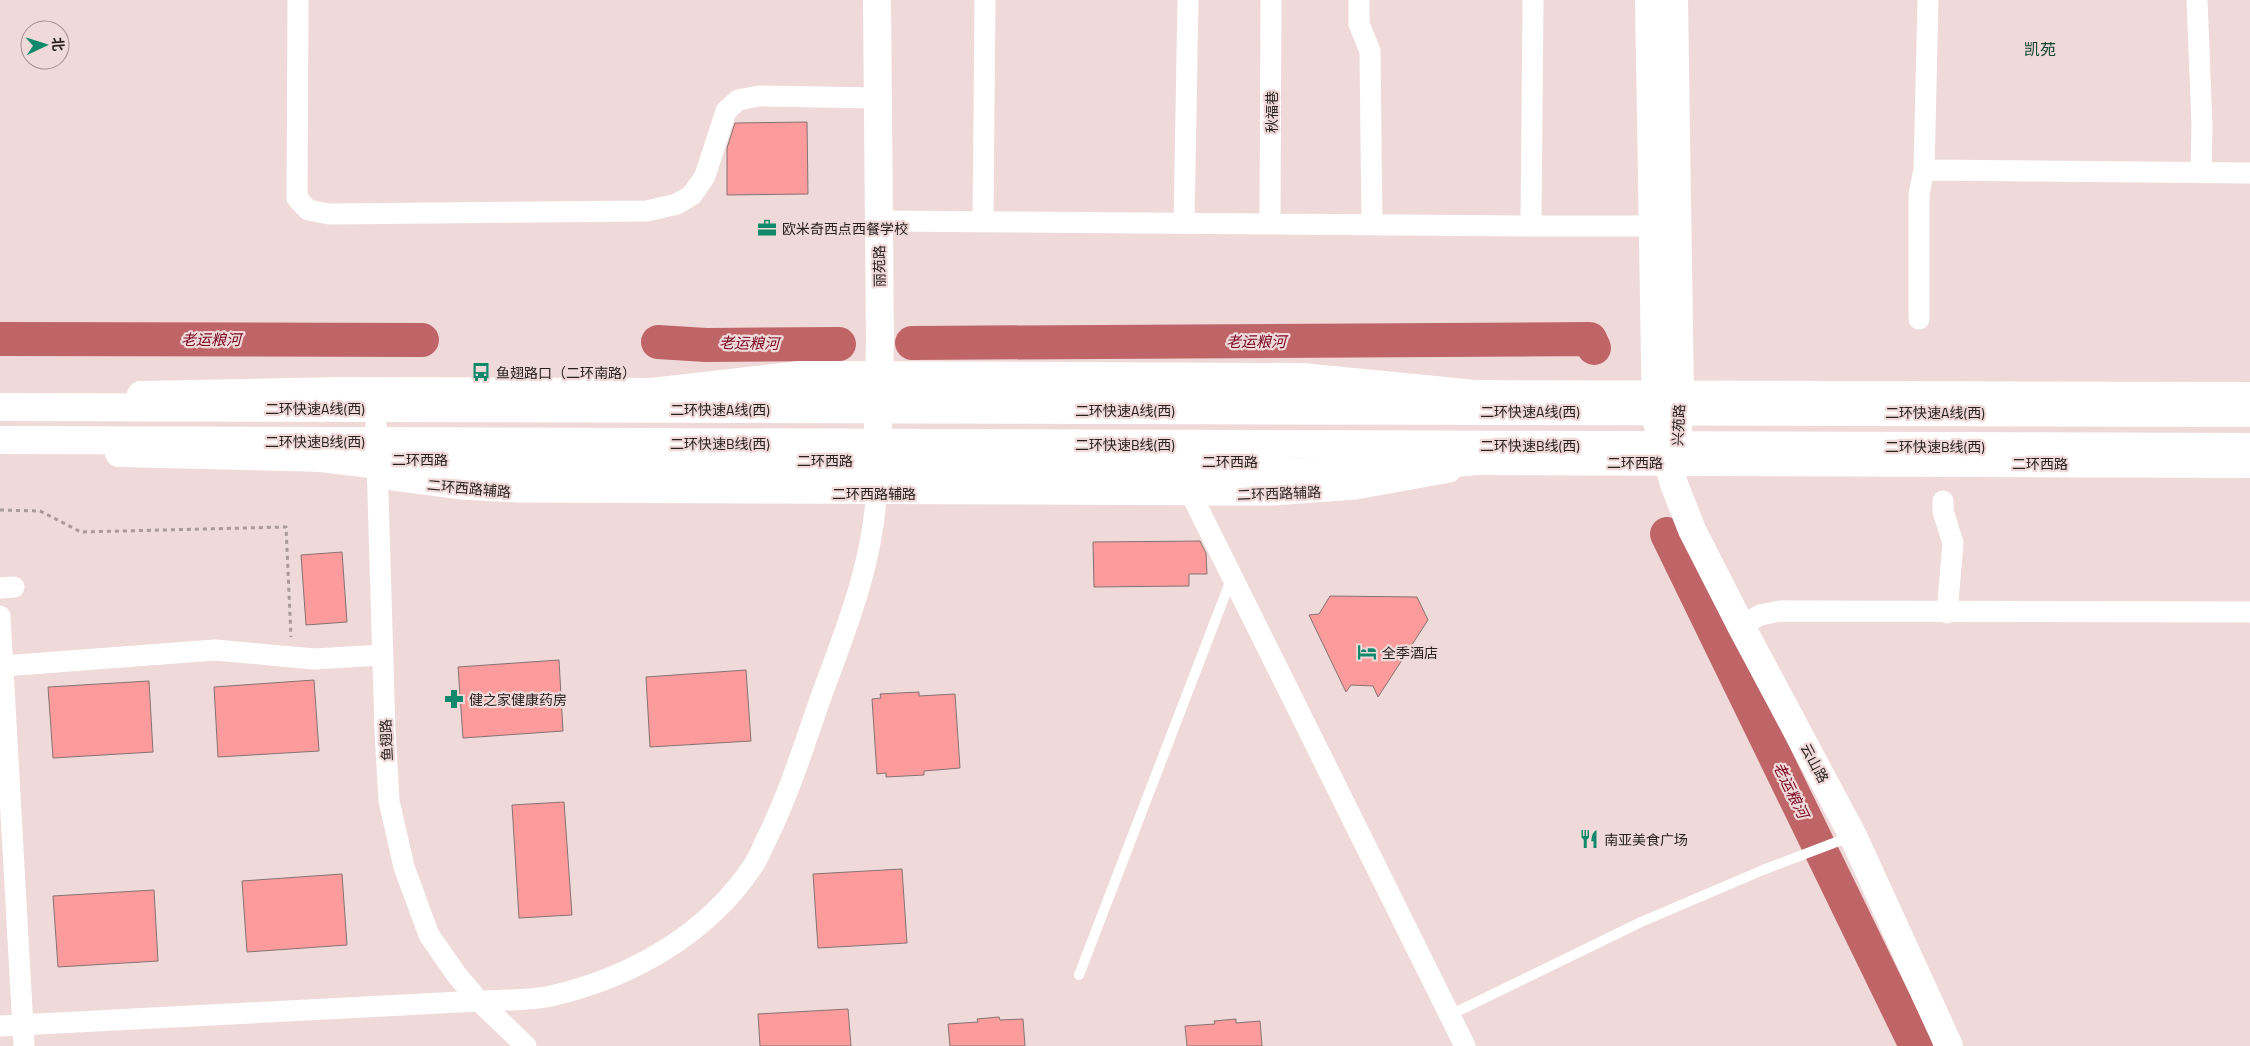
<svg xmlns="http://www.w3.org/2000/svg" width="2250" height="1046" font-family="'Titillium Web','Noto Sans SC',sans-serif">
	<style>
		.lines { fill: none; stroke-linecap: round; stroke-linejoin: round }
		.river { stroke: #bf6567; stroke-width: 34 }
		.building { fill: #fb9b9b; stroke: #867373 }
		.path { stroke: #a99998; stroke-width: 3; stroke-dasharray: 4 4; stroke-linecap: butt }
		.lane { stroke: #fff; stroke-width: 10 }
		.street { stroke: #fff; stroke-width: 21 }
		.secondary { stroke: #fff; stroke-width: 28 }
		.primary { stroke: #fff; stroke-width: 28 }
		.highway { stroke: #fff; stroke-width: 28 }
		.labels { text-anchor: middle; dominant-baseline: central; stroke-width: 4.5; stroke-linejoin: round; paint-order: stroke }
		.street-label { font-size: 14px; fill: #282120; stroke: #efdad9 }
		.poi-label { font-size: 14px; fill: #282120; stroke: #efdad9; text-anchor: start }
		.water-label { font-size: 15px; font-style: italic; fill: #7a021d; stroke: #efdad9 }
		.quarter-label { font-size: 16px; fill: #104334; stroke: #efdad9 }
	</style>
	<rect width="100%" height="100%" fill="#efdad9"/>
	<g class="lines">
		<path class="river" d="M0,339l422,1
			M658,342l48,3 133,-1
			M912,343l678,-4 4,9
			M1667,534l249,512"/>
	</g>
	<path class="building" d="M807,122l1,72 -81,1v-47l8,-25z
		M1200,541l6,12 1,21h-18v12l-95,1 -1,-45z
		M342,552l5,70 -41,3 -5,-70z
		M1330,596l87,1 11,23 -50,77 -5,-11 -22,-1 -5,7 -37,-77 10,-1z
		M559,660l4,71 -100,7 -5,-71z
		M746,670l5,71 -101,6 -4,-70z
		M314,680l5,71 -101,6 -4,-70z
		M149,681l4,71 -100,6 -5,-71z
		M919,692v4l36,-2 5,74 -36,3v4l-38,2v-4l-9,1 -5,-75 9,-1 -1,-4z
		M564,802l8,113 -53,3 -7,-113z
		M902,869l5,74 -89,5 -5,-74z
		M342,874l5,71 -100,7 -5,-71z
		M154,890l4,71 -100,6 -5,-71z
		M848,1009l3,37h-91l-2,-32z
		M999,1017l1,3 23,-1 2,27h-75l-2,-22 30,-2 -1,-3z
		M1236,1019v4l24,-2 2,25h-75l-2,-20 30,-2 -1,-3z"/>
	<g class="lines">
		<path class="path" d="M0,510l40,1 41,21 205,-5 5,110"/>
		<path class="lane" d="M1079,975l153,-398
			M1450,1015l191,-93 122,-52 89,-34"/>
		<path class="street" d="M298,0l-1,198 11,12 21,4 318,-3 30,-7 15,-9 13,-19 21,-65 12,-11 21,-4 118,2
			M1359,0v24l11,27 2,173
			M2197,0l5,125 -1,48
			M1924,170l326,3
			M878,221l653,5 2,-226
			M983,221l2,-221
			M1184,223l4,-223
			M1270,223l1,-223
			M1531,226h122
			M1919,319v-125l5,-24 4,-170
			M375,392l10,340 4,69 15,66 25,68 27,39 23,27 47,45
			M393,480l69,9 55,3 755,3 84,-6 94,-17
			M1191,494l274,552
			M1943,501v10l10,32 -6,70
			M0,588l14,-1
			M0,616l24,430
			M1741,626l19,-11 20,-4 470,1
			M3,666l212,-16 99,9 69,-4
			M0,1026l479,-25c23,-1 49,0 72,-5 79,-18 156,-61 202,-130 6,-9 10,-20 15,-30 22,-45 37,-94 54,-142 26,-69 54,-140 55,-215"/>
		<path class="secondary" d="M1649,0l7,419 18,65 18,46 49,96 112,210 96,210
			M1674,0l6,395 -4,70
			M877,466l3,-126 -3,-340"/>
		<path class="primary" d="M731,392l637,2
			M1451,394l799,2
			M141,395l202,-4 315,1
			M119,453l209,5
			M426,459l850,2
			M1446,461l804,3"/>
		<path class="highway" d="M635,394l165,-19 502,2 173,17
			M0,407l2250,6
			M0,440l2250,7
			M304,456l118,14 96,6 675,1 276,-15"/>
	</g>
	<defs>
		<g id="office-bare" transform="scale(1.5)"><path d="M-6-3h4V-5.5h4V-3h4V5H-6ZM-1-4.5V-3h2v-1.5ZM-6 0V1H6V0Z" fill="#11896a" stroke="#efdad9" stroke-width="2.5" paint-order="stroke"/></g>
		<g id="bus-bare" transform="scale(1.5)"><path d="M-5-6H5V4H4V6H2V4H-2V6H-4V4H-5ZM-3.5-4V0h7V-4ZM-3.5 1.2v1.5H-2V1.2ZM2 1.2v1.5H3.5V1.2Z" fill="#11896a" stroke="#efdad9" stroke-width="2.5" paint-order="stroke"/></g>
		<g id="hotel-bare" transform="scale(1.5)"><path d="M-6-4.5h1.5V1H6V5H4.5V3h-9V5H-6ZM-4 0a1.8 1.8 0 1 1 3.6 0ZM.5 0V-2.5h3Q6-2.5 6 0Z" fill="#11896a" stroke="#efdad9" stroke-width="2.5" paint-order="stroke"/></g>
		<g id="pharmacy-bare" transform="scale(1.5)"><path d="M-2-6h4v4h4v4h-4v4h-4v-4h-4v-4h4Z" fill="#11896a" stroke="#efdad9" stroke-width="2.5" paint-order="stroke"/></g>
		<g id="restaurant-bare" transform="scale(1.5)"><path d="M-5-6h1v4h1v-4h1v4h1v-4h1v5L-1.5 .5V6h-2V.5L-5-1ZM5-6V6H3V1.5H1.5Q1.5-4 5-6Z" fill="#11896a" stroke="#efdad9" stroke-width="2.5" paint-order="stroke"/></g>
	</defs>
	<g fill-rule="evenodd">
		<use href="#office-bare" x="767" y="228"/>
		<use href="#bus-bare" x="481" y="372"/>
		<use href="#hotel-bare" x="1367" y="652"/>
		<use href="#pharmacy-bare" x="454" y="699"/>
		<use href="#restaurant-bare" x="1589" y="839"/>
	</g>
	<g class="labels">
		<g class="street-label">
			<text transform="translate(1271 112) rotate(-90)">秋福巷</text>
			<text transform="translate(879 266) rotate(-91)">丽苑路</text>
			<text x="315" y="408">二环快速A线(西)</text>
			<text x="720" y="409">二环快速A线(西)</text>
			<text x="1125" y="410">二环快速A线(西)</text>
			<text x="1530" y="411">二环快速A线(西)</text>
			<text x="1935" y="412">二环快速A线(西)</text>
			<text transform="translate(1678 425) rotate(-87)">兴苑路</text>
			<text x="315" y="441">二环快速B线(西)</text>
			<text x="720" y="443">二环快速B线(西)</text>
			<text x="1125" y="444">二环快速B线(西)</text>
			<text x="1530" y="445">二环快速B线(西)</text>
			<text x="1935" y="446">二环快速B线(西)</text>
			<text x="420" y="459">二环西路</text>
			<text x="825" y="460">二环西路</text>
			<text x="1230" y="461">二环西路</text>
			<text x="1635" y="462">二环西路</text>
			<text x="2040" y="463">二环西路</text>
			<text transform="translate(469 488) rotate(5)">二环西路辅路</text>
			<text x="874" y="493">二环西路辅路</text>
			<text transform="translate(1279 493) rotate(-2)">二环西路辅路</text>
			<text transform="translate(386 740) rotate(-93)">鱼翅路</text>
			<text transform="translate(1815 763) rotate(62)">云山路</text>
		</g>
		<g class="poi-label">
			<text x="782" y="228">欧米奇西点西餐学校</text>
			<text x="496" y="372">鱼翅路口（二环南路）</text>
			<text x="1382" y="652">全季酒店</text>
			<text x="469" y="699">健之家健康药房</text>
			<text x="1604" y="839">南亚美食广场</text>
		</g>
		<g class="water-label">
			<text x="211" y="339">老运粮河</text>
			<text x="1256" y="341">老运粮河</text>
			<text transform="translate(749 343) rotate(1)">老运粮河</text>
			<text transform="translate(1791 790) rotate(64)">老运粮河</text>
		</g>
		<g class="quarter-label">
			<text x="2040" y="49">凯苑</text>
		</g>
	</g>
	<g transform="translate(45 45) rotate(86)"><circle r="24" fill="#efdad9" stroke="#9f908f"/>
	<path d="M0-4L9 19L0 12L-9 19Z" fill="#11896a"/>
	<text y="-8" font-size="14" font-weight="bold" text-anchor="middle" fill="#282120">北</text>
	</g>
</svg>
